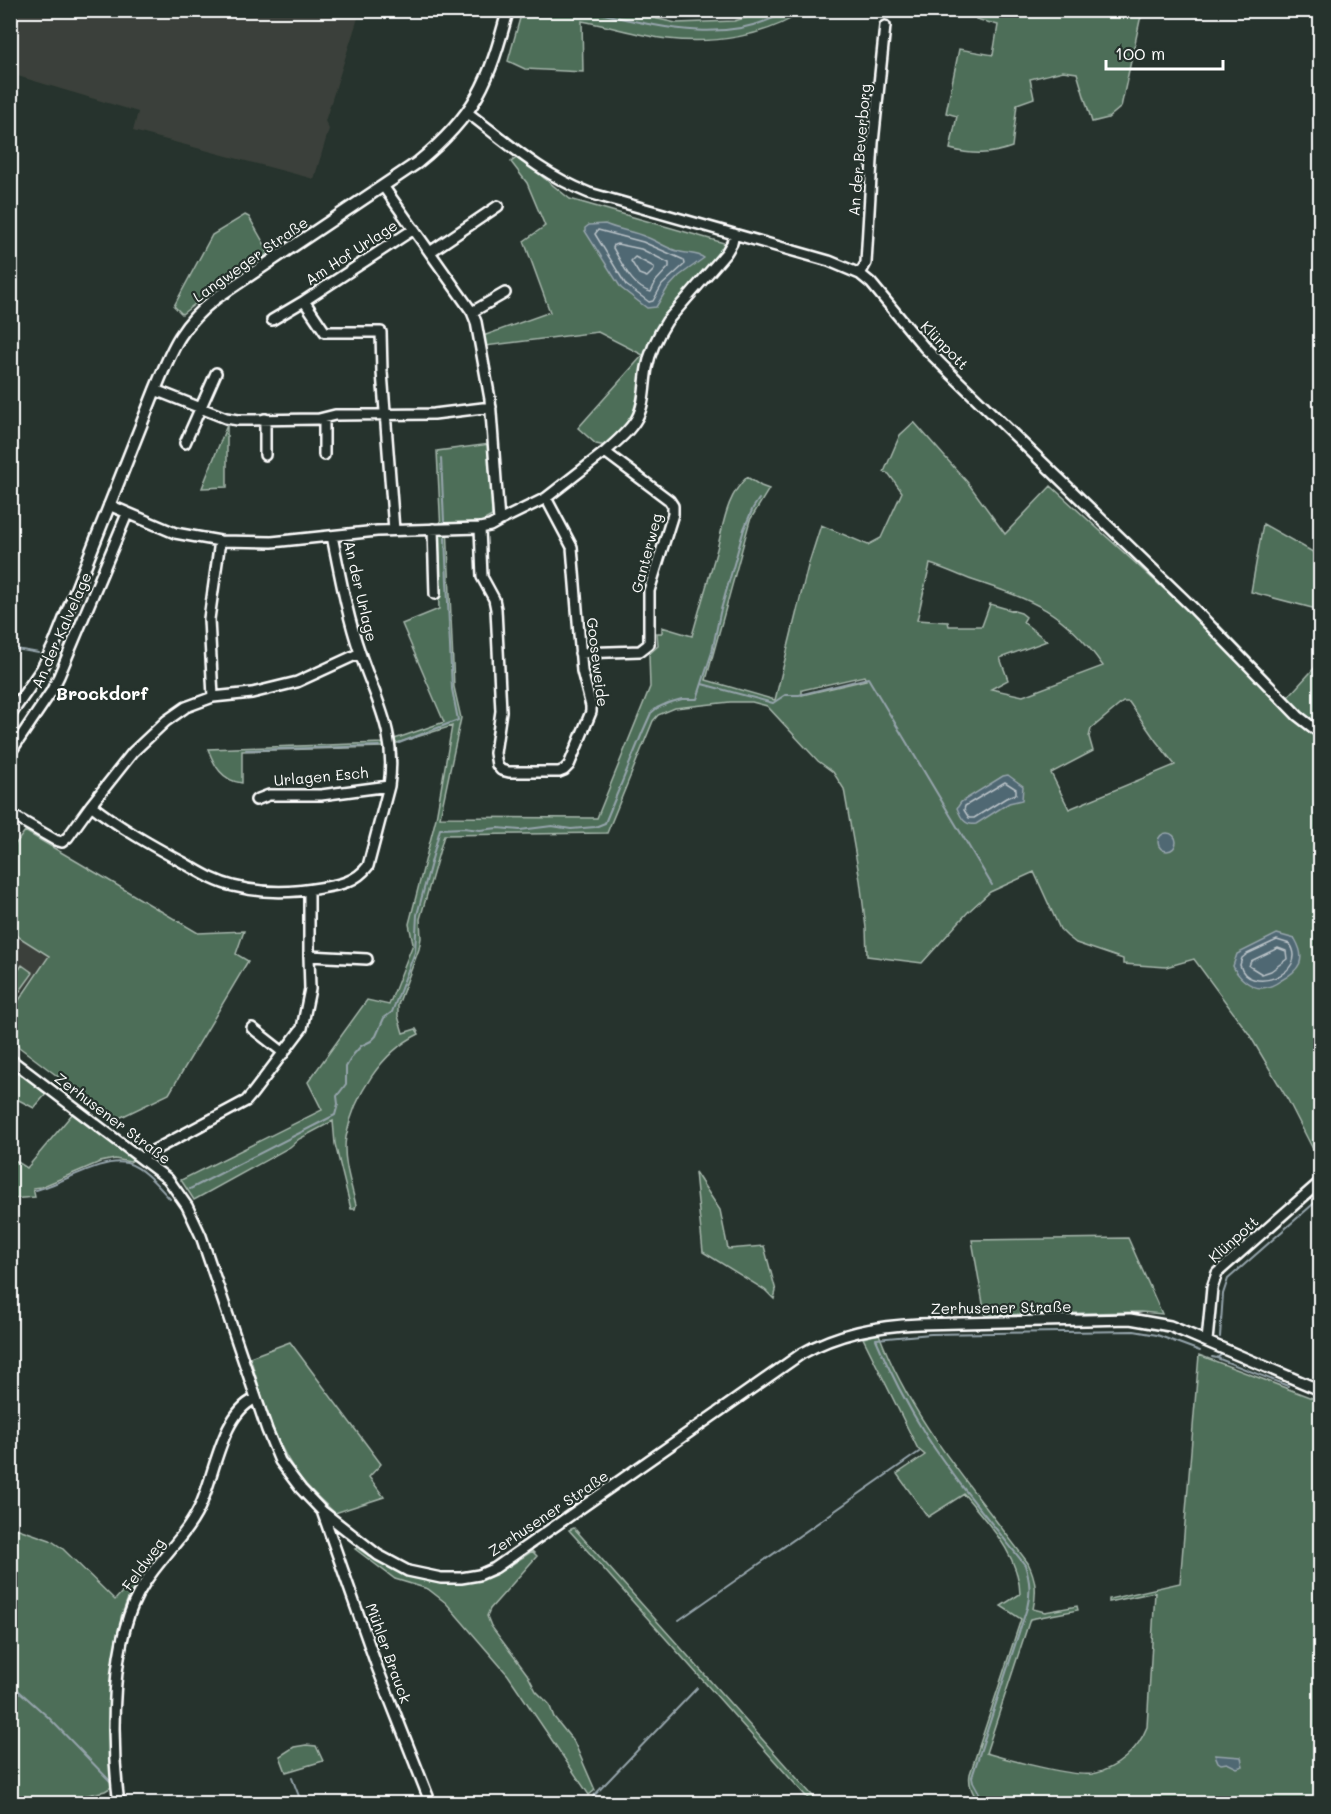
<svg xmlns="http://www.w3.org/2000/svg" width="1331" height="1814" font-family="Mali,sans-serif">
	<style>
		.built { fill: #3b413a }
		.green { fill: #4e6e58; stroke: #a6b6ac; stroke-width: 1.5; fill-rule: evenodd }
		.water { fill: #4f6773; stroke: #95a4ab; stroke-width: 1.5 }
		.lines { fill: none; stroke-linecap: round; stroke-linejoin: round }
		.shore { stroke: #b9c2c7; stroke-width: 1.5 }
		.stream { stroke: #95a4ab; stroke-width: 2 }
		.minor-casing { stroke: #fff; stroke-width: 14 }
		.tertiary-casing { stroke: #fff; stroke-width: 15 }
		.minor { stroke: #26332d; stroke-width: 9 }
		.tertiary { stroke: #26332d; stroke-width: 10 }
		.labels { text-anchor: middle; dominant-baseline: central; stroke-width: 4.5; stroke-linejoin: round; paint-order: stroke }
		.street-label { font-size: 15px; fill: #fff; stroke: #26332d }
		.quarter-label { font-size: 18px; font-weight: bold; fill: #fff; stroke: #26332d }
	</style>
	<rect width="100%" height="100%" fill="#26332d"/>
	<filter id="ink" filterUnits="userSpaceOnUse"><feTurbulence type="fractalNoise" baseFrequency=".0167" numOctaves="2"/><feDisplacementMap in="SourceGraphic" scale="12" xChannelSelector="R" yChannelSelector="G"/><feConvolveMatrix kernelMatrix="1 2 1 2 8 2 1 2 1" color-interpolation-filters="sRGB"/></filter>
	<g filter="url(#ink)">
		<path class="built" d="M10,11l1,-1 361,1 -2,8 -12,-1 -33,103 4,8 -15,50 -181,-48 5,-19 -127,-38z
			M10,932l39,24 -38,51h-1z"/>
		<path class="green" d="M522,11h101l53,12 58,-2 37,-10h33c-39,26 -90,33 -136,28 -29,-3 -58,-13 -86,-18l1,51 -58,-3 -17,-8z
			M977,11h168l-5,9 -19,87 -13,11 -16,4 -15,-49 -14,-2 -33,8 4,19 -17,6 -5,43c-22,8 -40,8 -62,2l7,-33 -11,-3 13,-64 34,6 5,-30 -22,-6z
			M518,157l52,42 154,44c-4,25 -53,63 -68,87 -17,26 -11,58 -22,86 -5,11 -19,22 -28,30l-10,-2 -18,-16 65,-73 -45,-23 -113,14 -2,-10 67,-24 -26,-71 21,-15 -18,-43 -16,-21z
			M245,215l4,2 18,32v5l-62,42 -23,18 -8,-8 38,-71z
			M914,422l54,61 37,51 46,-48 158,144 9,-6 70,73 32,-35v501l-32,-63 -39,-66 -55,-75 -28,8 -43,-3v-5l-47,-16 -9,-7 -7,-7 -26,-57 -44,20 -22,20 -46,51 -55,-7 -1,-28 -6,-48 -16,-91 -11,-17 -15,-11 -51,-55 -15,-4h-22l-55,6 -17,7 -5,6 -46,112 -163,2 -24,84 1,19 -2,11 -21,56v11l5,17 13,-4 3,5c-38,18 -65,62 -73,103 -4,21 5,47 10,68l-1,4h-4l-16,-65 -2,-23 -34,18 -9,8 -96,53 -13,-20 141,-70 -14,-28 59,-82 22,5 24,-61 -4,-20 27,-106 16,-92 -68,21 -142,4v32c-20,-2 -28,-18 -34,-34l175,-6 61,-21 -42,-98 37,-15 -3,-75 5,-2 -4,-81 53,-7 2,72 -11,6 -34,2 7,163 7,31 -21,99 157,1 53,-131 -1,-33 9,-8 -1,-13h5v-6l30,9c8,-29 17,-58 25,-87 7,-26 9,-52 30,-72l14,9 8,3 -19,31 -44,160 69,20 33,-134 13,-41 47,20 13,-7 21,-46 -13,-18 -5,-2 16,-37zM930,564c13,4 26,10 39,15 63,21 95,31 134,87l-80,30 -32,-7 17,-9 -8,-22 47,-17 -24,-19 3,-5 -5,-4 -31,-9 -8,22h-33l-1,-4 -31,-2zM864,676l2,4 -64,15v-5zM1123,702h6l27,39 19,24 -106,44 -18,-36 42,-22 -4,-14 2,-8z
			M227,425v62l-25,1z
			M1263,524l57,32v54l-69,-18z
			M25,831l173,102 46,-2 -8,23 12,7 -79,133 -56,27 -3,-5 -99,-75v-29l38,-56 -38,-24v-82z
			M22,965l11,8 -13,18 -9,-6v-4z
			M10,1066l36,28 -12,14 -23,-12z
			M73,1113l62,46 -5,3 -15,-3 -15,3 -59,25 -8,1 2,9 -24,2 -1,-42 17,11z
			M695,1172l25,38 8,39 36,-3 12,45 -2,8 -9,-9 -62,-38z
			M1128,1238l34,76 -21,-2 -156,3 -13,-75z
			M879,1334c33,88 94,154 149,229 8,16 9,29 5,46l12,3 32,-6 1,4 -48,9 -44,134c20,6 87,24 106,21 25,-5 46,-24 55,-47l8,-135 -46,10v-3l71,-16 19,-228 121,46v402h-341c-6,-10 -11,-17 -9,-29l51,-155 -20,-13 19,-12c-1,-40 -32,-70 -56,-100l-36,23 -31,-43 28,-19 -7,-6 -55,-111z
			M290,1342l91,122 -12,13 15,20 -49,16c-11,-10 -23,-21 -33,-33 -28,-35 -39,-80 -52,-123z
			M10,1526l40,14 12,8 53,52 44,-50 4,2 -24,28 -11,18 -7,19 -12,113 3,54 -2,4 -5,3 -51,12h-43z
			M574,1528l245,275h-7l-243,-273z
			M357,1548c42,29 90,46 140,25 12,-5 24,-15 35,-22l5,5 -47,53 -3,7 4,10 36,48 9,17 13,13 5,13 20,25 21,48 -6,5 -81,-120 -62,-72 -18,-14 -33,-10 -40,-30z
			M306,1745l10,1 7,15 -37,11 -6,-16 14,-9z"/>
		<path class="water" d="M605,224c13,6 28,7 41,13 11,4 20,11 31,14 9,3 22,2 27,7l-25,18 -12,13 -11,18 -9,1 -26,-20 -36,-57v-3l4,-3z
			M1008,775l15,11 -1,14 -13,3 -33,21c-11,2 -15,-6 -19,-16l4,-6 42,-26z
			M1158 842a9 9 0 1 1 18 0a9 9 0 1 1-18 0Z
			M1277,934l18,5c12,21 5,31 -15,42 -4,3 -12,7 -18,7 -12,0 -25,-12 -29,-22l4,-12z
			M1215,1755l26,2 2,9 -6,2 -10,-5 -6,1 -3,-2z"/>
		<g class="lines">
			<path class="shore" d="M598,230l45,12 41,18 1,4 -23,21 -9,16 -4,1 -23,-17 -31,-51z
				M617,244l24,5 28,14v4l-13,14 -5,11c-19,-4 -29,-29 -38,-44l1,-3z
				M635,257l19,10v3l-7,7 -8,-3 -8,-13z
				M1005,782l11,7v5l-10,4 -32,20h-5l-5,-8 1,-4z
				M1277,940l13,4c20,29 -42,53 -50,21l2,-7 5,-4z
				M1278,948l8,3 1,8 -16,12 -9,3 -13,-8 2,-5z"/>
			<path class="stream" d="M587,10c65,15 139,38 202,0
				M441,458l3,63
				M10,648l29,5
				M702,684l71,19 12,-8h14l69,-17 124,207
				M399,743l59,-23 -6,-31 -7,-151
				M246,750l133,-4
				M190,1189l145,-74 3,-11 -1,-8 9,-12v-17l7,-12 8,-9 10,-5 5,-5 8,-18 8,-6 23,-60 2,-37 23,-86 23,-1 17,2 18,-2 22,2 32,-4 19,3 24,-2 10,-4 38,-92 8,-18 6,-5 11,-5 14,-4h15l15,-47 8,-39 24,-84 9,-21 6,-9
				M36,1190c26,-6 65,-33 91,-27 17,5 32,24 43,36
				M1220,1337l3,-43 5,-15 92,-81
				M1212,1357l5,1 4,-3
				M1217,1358l71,28
				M679,1620l240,-168
				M10,1683l38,34 63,65
				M292,1778l10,26
				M124,1796l3,8
				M586,1804l111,-116
				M985,1804l-12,-22 -1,-5 55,-169c4,-16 3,-27 -2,-43 -33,-42 -69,-83 -98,-128 -20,-32 -37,-64 -51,-98l55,-5 203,-3 23,4 43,16"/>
			<g class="minor-casing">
				<path id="minor" d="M468,113c41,31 73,61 121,80l240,68 31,13 11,9 53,64 22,22 245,237 107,110 22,17
					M430,252l68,-46
					M860,274l6,-11 7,-120 12,-117
					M472,312l33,-19
					M272,320l32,-19
					M155,390l71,28 12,2 81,-1 16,-4 99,-1 57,-7
					M185,443l31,-70
					M605,452c11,-10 25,-21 32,-34 8,-14 7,-34 10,-50 3,-18 11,-33 20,-47l59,-68 6,-10 2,-9
					M265,455v-36
					M324,455v-37
					M109,505l66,28 45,8 52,1 105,-11 103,-3 10,-2 9,-5 -9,-122 -14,-77 -4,-10 -89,-126
					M499,521l47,-23 59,-46 64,48 4,6v8l-24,77v53l-9,7 -60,2
					M480,528l2,49 12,22 2,10 5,102 -6,42 2,12 4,5 8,2h50l5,-2 5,-5 22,-53v-6l-9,-35 -10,-124 -26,-49
					M433,529l2,65
					M394,530l-12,-158 -1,-40h-56l-21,-31 110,-72
					M213,697l-4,-78 11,-78
					M10,753l41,-61 8,-16 68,-162
					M256,800l13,-5h52l68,-9
					M91,805c29,23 60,40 93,58 16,9 31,19 49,23 27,7 59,7 87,2 19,-3 36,-6 48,-22l21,-80c8,-54 -13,-85 -29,-133 -13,-38 -20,-78 -28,-117
					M10,814l45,26 7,2 6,-5 23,-32 42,-53 33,-31 20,-14 27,-10 39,-4 45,-11 63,-29
					M309,890v66l58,3
					M252,1028l32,25
					M10,1059l158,120 19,27 14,30 66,194 13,31 21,28 21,22 56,44 30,16 33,7h20l18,-3 16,-7 306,-214c37,-21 76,-28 118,-30l211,-5 40,7 150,64
					M142,1159l5,-5 99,-53 6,-7 50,-66 8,-39 -1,-33
					M1207,1341l5,-53 5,-15 103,-91
					M322,1511l55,156 54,137
					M119,1804c-8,-62 -10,-168 25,-220 18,-29 45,-50 58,-82 13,-31 21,-89 53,-103"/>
			</g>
			<g class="tertiary-casing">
				<path id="tertiary" d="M10,715l32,-46 12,-24 101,-255c17,-41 25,-64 61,-92l201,-135c59,-48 72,-81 91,-153"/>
			</g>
			<use href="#minor" class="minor"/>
			<use href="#tertiary" class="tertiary"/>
		</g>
	</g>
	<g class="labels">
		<g class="street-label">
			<text transform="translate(859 150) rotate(-85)">An der Beverborg</text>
			<text transform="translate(351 252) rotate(-33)">Am Hof Urlage</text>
			<text transform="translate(250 259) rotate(-35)">Langweger Straße</text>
			<text transform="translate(945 345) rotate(46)">Klünpott</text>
			<text transform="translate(646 553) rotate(-75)">Ganterweg</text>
			<text transform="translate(361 591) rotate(77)">An der Urlage</text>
			<text transform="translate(61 630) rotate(-66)">An der Kalvelage</text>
			<text transform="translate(598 662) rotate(83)">Gooseweide</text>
			<text transform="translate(321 776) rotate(-5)">Urlagen Esch</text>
			<text transform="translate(113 1118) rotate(37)">Zerhusener Straße</text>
			<text transform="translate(1233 1239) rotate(-42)">Klünpott</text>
			<text transform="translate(1001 1307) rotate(-1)">Zerhusener Straße</text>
			<text transform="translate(548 1513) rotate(-34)">Zerhusener Straße</text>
			<text transform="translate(143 1564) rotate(-54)">Feldweg</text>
			<text transform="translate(389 1653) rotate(70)">Mühler Brauck</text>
		</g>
		<g class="quarter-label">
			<text x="102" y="693">Brockdorf</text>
		</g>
	</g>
	<rect width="1331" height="1814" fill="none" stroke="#26332d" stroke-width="36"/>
	<rect x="18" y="18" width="1295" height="1778" fill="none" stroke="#fff" stroke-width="2" filter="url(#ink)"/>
	<path d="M1106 60v9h117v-9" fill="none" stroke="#ffffff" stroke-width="3"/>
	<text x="1115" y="60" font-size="18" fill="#ffffff" stroke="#26332d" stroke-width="4.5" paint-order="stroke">100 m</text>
</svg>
